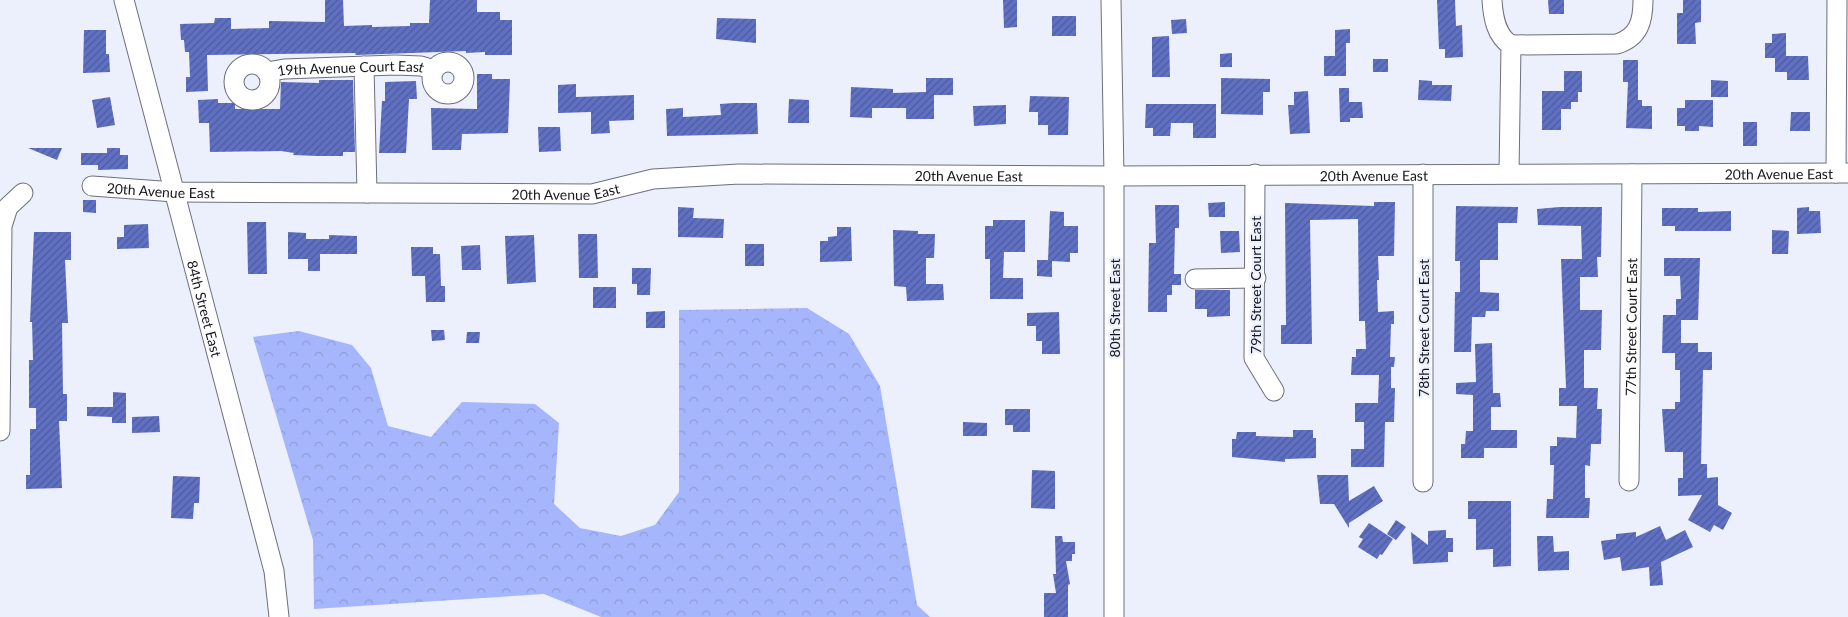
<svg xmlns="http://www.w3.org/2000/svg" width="1848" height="617" font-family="Lato,sans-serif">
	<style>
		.forest { fill: url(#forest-crowns) }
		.building { fill: url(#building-hatch) }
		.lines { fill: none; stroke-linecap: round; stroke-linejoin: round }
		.minor-casing { stroke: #6d707b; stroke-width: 21 }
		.minor { stroke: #fff; stroke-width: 19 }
		.labels { text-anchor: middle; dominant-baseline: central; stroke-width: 4.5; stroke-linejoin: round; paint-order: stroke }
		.street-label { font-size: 14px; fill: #15161b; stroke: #eceffc }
	</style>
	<defs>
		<pattern id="forest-crowns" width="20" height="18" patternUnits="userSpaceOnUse" patternTransform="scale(1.25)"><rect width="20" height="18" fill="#a6b6fc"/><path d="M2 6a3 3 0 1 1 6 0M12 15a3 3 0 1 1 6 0" fill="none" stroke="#8e9cd7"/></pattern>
		<pattern id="building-hatch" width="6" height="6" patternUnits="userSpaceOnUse" patternTransform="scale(1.25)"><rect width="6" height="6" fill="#6070c2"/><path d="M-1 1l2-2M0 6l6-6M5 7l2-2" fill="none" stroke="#4e5b9d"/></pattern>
	</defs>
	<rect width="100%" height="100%" fill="#eceffc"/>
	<path class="forest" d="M807,308l42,26 31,52 37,219 13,12h-329l-57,-23 -230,15 -1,-69 -60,-203 46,-6 53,14 19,23 17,58 43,11 31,-35 73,2 24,19 -5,81 26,24 41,8 34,-11 24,-33v-182z"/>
	<path class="building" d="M325,0h18l1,26 28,-1v2l38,-1v-3h19l1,-23h47v12h23v8h12v35h-27v-3l-19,1v-2l-110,4 -1,-2 -148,2 1,36 -22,1v-15h4l-1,-25h-4l-1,-12h-3l-1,-16 34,-1 1,-5h16v11l38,-1v-7l56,1z
		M1003,0h14v27l-13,1z
		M1437,0h18l1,26 6,-1 1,32 -18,1v-9h-6z
		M1548,0h16v14h-15z
		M1683,0h18v22l-6,1 1,21h-19v-31h6z
		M1052,16h24v20h-24z
		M717,18l39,1v24l-40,-4z
		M1186,19l1,14 -15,1 -1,-14z
		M1350,29v14h-4v33h-22v-20h11v-26z
		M84,30h22v24h3l1,18 -27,1z
		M1786,33v23h22l1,24h-22v-8h-12v-14h-10v-15h7v-9z
		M1169,36l1,41h-18v-40z
		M1232,53v14h-12v-13z
		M1373,59h15v13h-15z
		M1623,60h15v40h4v6h10v23l-26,-1 2,-46h-5z
		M1564,71h18v21h-4v10h-7v7h-10v21h-19v-39h22z
		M477,74h15v5h18l-2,54 -46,1 -1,16h-29l-1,-42 46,1z
		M926,78h27v17h-19v24h-28v-11h-34v10l-22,-1 1,-30 42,2v4l33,-1z
		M1221,78l49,1v13h-7v23l-42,-1z
		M319,80h34l2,72h-12v4h-25l-25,-1 1,-2 -13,-2 -71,1 -1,-29h-10l-1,-23 20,-1v4h17v6h45l1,-27 38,1z
		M1419,80l13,1v4h20l-1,16 -33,-1z
		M1711,80l17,1v16h-17z
		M416,81l1,18h-8l-3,54h-27l3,-52h3v-19z
		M576,84v13l58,-2v25l-25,1 1,12 -19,1v-22l-33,1v-28z
		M1339,88h10v14h13l1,16h-13v4h-10z
		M1308,91l2,42 -20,1 -2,-29h6v-13z
		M1030,96l39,1 -1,38h-20v-10h-10v-13h-9z
		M110,97l5,28 -18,3 -5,-28z
		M789,99l20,1v23h-21z
		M1685,100h28v27l-14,-1v5h-14v-5h-8v-18h8z
		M734,103h23l1,31 -91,2 -1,-27 17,-1v9l38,-2 -1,-11z
		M1146,104h70v34h-23v-15h-22l-1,13h-17v-8h-8z
		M1006,105v19l-32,2 -1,-20z
		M1791,112h19v19h-20z
		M1743,122h14v24h-14z
		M538,127h22l1,24 -22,1z
		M28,148h34l-5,12z
		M107,148h13v7h8v14l-30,1v-5h-17v-12h26z
		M83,200h13v13l-13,-1z
		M1225,202v15h-16l-1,-14z
		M1374,202h21l-1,54h-16l1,24h-2l1,32 16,-1v13h-3l-1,33h5l-1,10h-3v21h4l-1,34h-9l-1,45h-33v-18h13v-27h-9v-19h23l1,-28h-28l1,-18h4v-8h10l-1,-28h-6l-1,-102 -48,1 2,124h-31v-19h5l-1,-122 89,3z
		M1155,205h24v23h-4l-1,46h7v11h-9v10h-5v17h-19l1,-69h7z
		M1456,206l62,1 -1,16h-19v37h-18v32l19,1v18h-13l-1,6h-13l-1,35h-17l1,-60h5v-31h-5z
		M678,207l16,1 -1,10 31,1 -1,19 -45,-1z
		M1560,207h42l-1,50h-4l1,20h-18v33h22l-1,40h-17v38h14l-1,21h5l-1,35h-10l-1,22 -5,-1v33h5l-1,20h-43l1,-19h6l1,-34h-4v-19h7v-9l19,1 1,-32h-18v-18h7l-5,-129h21l-1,-33 -43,-1 -1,-16z
		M1809,207v4h11l1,22 -24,1v-26z
		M1662,208h36v4l33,-1v20h-56v-5h-13z
		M1050,211l14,1v14h14v27h-8v9l-18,-1v16l-15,-1v-16h11z
		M993,220h32v32h-21l-1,26h20v21h-33v-40h-5v-33h8z
		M247,222h19l1,52h-19z
		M148,224l1,24 -32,1v-12h7v-12z
		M837,227h14l1,34 -32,1v-21h8v-4l9,-1z
		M893,230l25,1v3h17l-1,24h-8v26h17l1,16 -37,1 -1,-14 -12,-1z
		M1772,230l17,1 -1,23h-16z
		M1220,231h19l1,21 -19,1z
		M34,232h37v28h-6l3,63h-6l1,71h4v27h-8l3,67 -36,1v-14h4v-46h6v-21h-7v-48h4l-1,-38h-2z
		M288,232l18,1v6h23v-4l28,1v18h-37v17h-12v-12h-20z
		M578,234h19l1,44h-19z
		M534,235l2,47 -29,2 -2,-48z
		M745,244h19v22h-19z
		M480,245l1,25h-19l-1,-24z
		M411,247h22v7h7l1,32h4v16h-19l-1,-26h-13z
		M1664,258h36l-2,62h-17v23h17v9h14v18h-9l-2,94h6v14l11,-1v28l14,8 -9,17 -9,-5 -4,7 -22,-12 14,-25 -24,1v-18h5v-26h-18l-3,-43h13v-7h5v-32h-5v-17h-13l1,-38h13v-16h5l-1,-23h-16z
		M632,268h19l-1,27h-13v-11h-5z
		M593,287h23v21h-23z
		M1195,290h35v26l-23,1v-8h-12z
		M665,311v17h-19v-16z
		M1059,312l1,42h-18v-13h-6v-15h-9v-13z
		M431,330h13l1,10 -13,1z
		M467,332h13l-1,11h-13z
		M1492,343l1,50h7l1,14h-10v23h26v18h-33v10h-23v-14h4l1,-13h7v-36l-17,-1v-11l20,-1 -1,-38z
		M113,392l13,1v30h-14v-6l-25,-1v-9h26z
		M1005,409h25v23h-17v-7h-8z
		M159,416l1,16 -28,1v-16z
		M963,422l24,1v13h-24z
		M1293,430h20v8h3v20l-31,1v3l-53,-5v-18h4l1,-7h19v4l37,1z
		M1032,470l23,1v38l-24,-1z
		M1317,475h31l1,26 25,-15 9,15 -34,22v5l-15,-24h-14z
		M173,476l27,1 -1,26h-5l-1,16 -22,-1z
		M1468,501h43v65l-18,1v-18l-17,1v-31h-8z
		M1396,520l10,7 -10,13 -9,-6z
		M1369,523l24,16 -11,16 -2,-1 -3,5 -19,-12 5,-8 -4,-2z
		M1660,526l6,14 19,-10 8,17 -32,15 2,23 -13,1 -1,-19 -27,4 -2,-14 -16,3 -3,-19 15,-2v-5l20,-2v5z
		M1446,530v8h7v14h-5v10l-35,2 -2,-32 17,13v-14z
		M1055,536h7l1,6h12v12h-3v7h-6l4,23 -2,1v32h-24v-24h12l-3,-19h3z
		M1537,536h16l1,16 15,-1v19l-31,1z"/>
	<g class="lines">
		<g class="minor-casing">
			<g id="minor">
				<path id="s1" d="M124,0l150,571 5,46"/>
				<path d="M1111,0l3,176v441"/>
				<path d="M1492,0c1,17 4,36 19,45l-2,128"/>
				<path d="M1511,45l106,-1c22,-7 26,-23 26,-44"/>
				<circle cx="448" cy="78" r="16"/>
				<circle cx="252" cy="82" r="18"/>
				<path d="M364,66l3,127"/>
				<path id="s2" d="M267,72l17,-3 111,-4 26,1 13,4"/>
				<path d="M1836,173l1,-173"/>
				<path d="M1255,174l-1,184 20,33"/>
				<path id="s3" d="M92,186l83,6 417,2 61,-15 86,-5 375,2 734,-3"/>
				<path d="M1195,279l61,-1"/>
				<path d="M0,431l2,-205 6,-19 15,-14"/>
				<path id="s4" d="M1629,481l3,-307"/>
				<path d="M1423,482v-308"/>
			</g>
		</g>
		<use href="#minor" class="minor"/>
	</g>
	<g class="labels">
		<g class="street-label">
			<text stroke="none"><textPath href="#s2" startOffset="84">19th Avenue Court East</textPath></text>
			<text stroke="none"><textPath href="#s3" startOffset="1689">20th Avenue East</textPath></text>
			<text stroke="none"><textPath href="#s3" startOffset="1284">20th Avenue East</textPath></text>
			<text stroke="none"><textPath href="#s3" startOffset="879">20th Avenue East</textPath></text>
			<text stroke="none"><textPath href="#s3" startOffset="69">20th Avenue East</textPath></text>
			<text stroke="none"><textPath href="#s3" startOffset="474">20th Avenue East</textPath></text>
			<text transform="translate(1255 285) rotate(-90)">79th Street Court East</text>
			<text stroke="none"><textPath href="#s1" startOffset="319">84th Street East</textPath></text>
			<text transform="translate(1114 308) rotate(-90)">80th Street East</text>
			<text stroke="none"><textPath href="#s4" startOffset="154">77th Street Court East</textPath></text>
			<text transform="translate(1423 328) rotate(-90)">78th Street Court East</text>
		</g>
	</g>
</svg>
